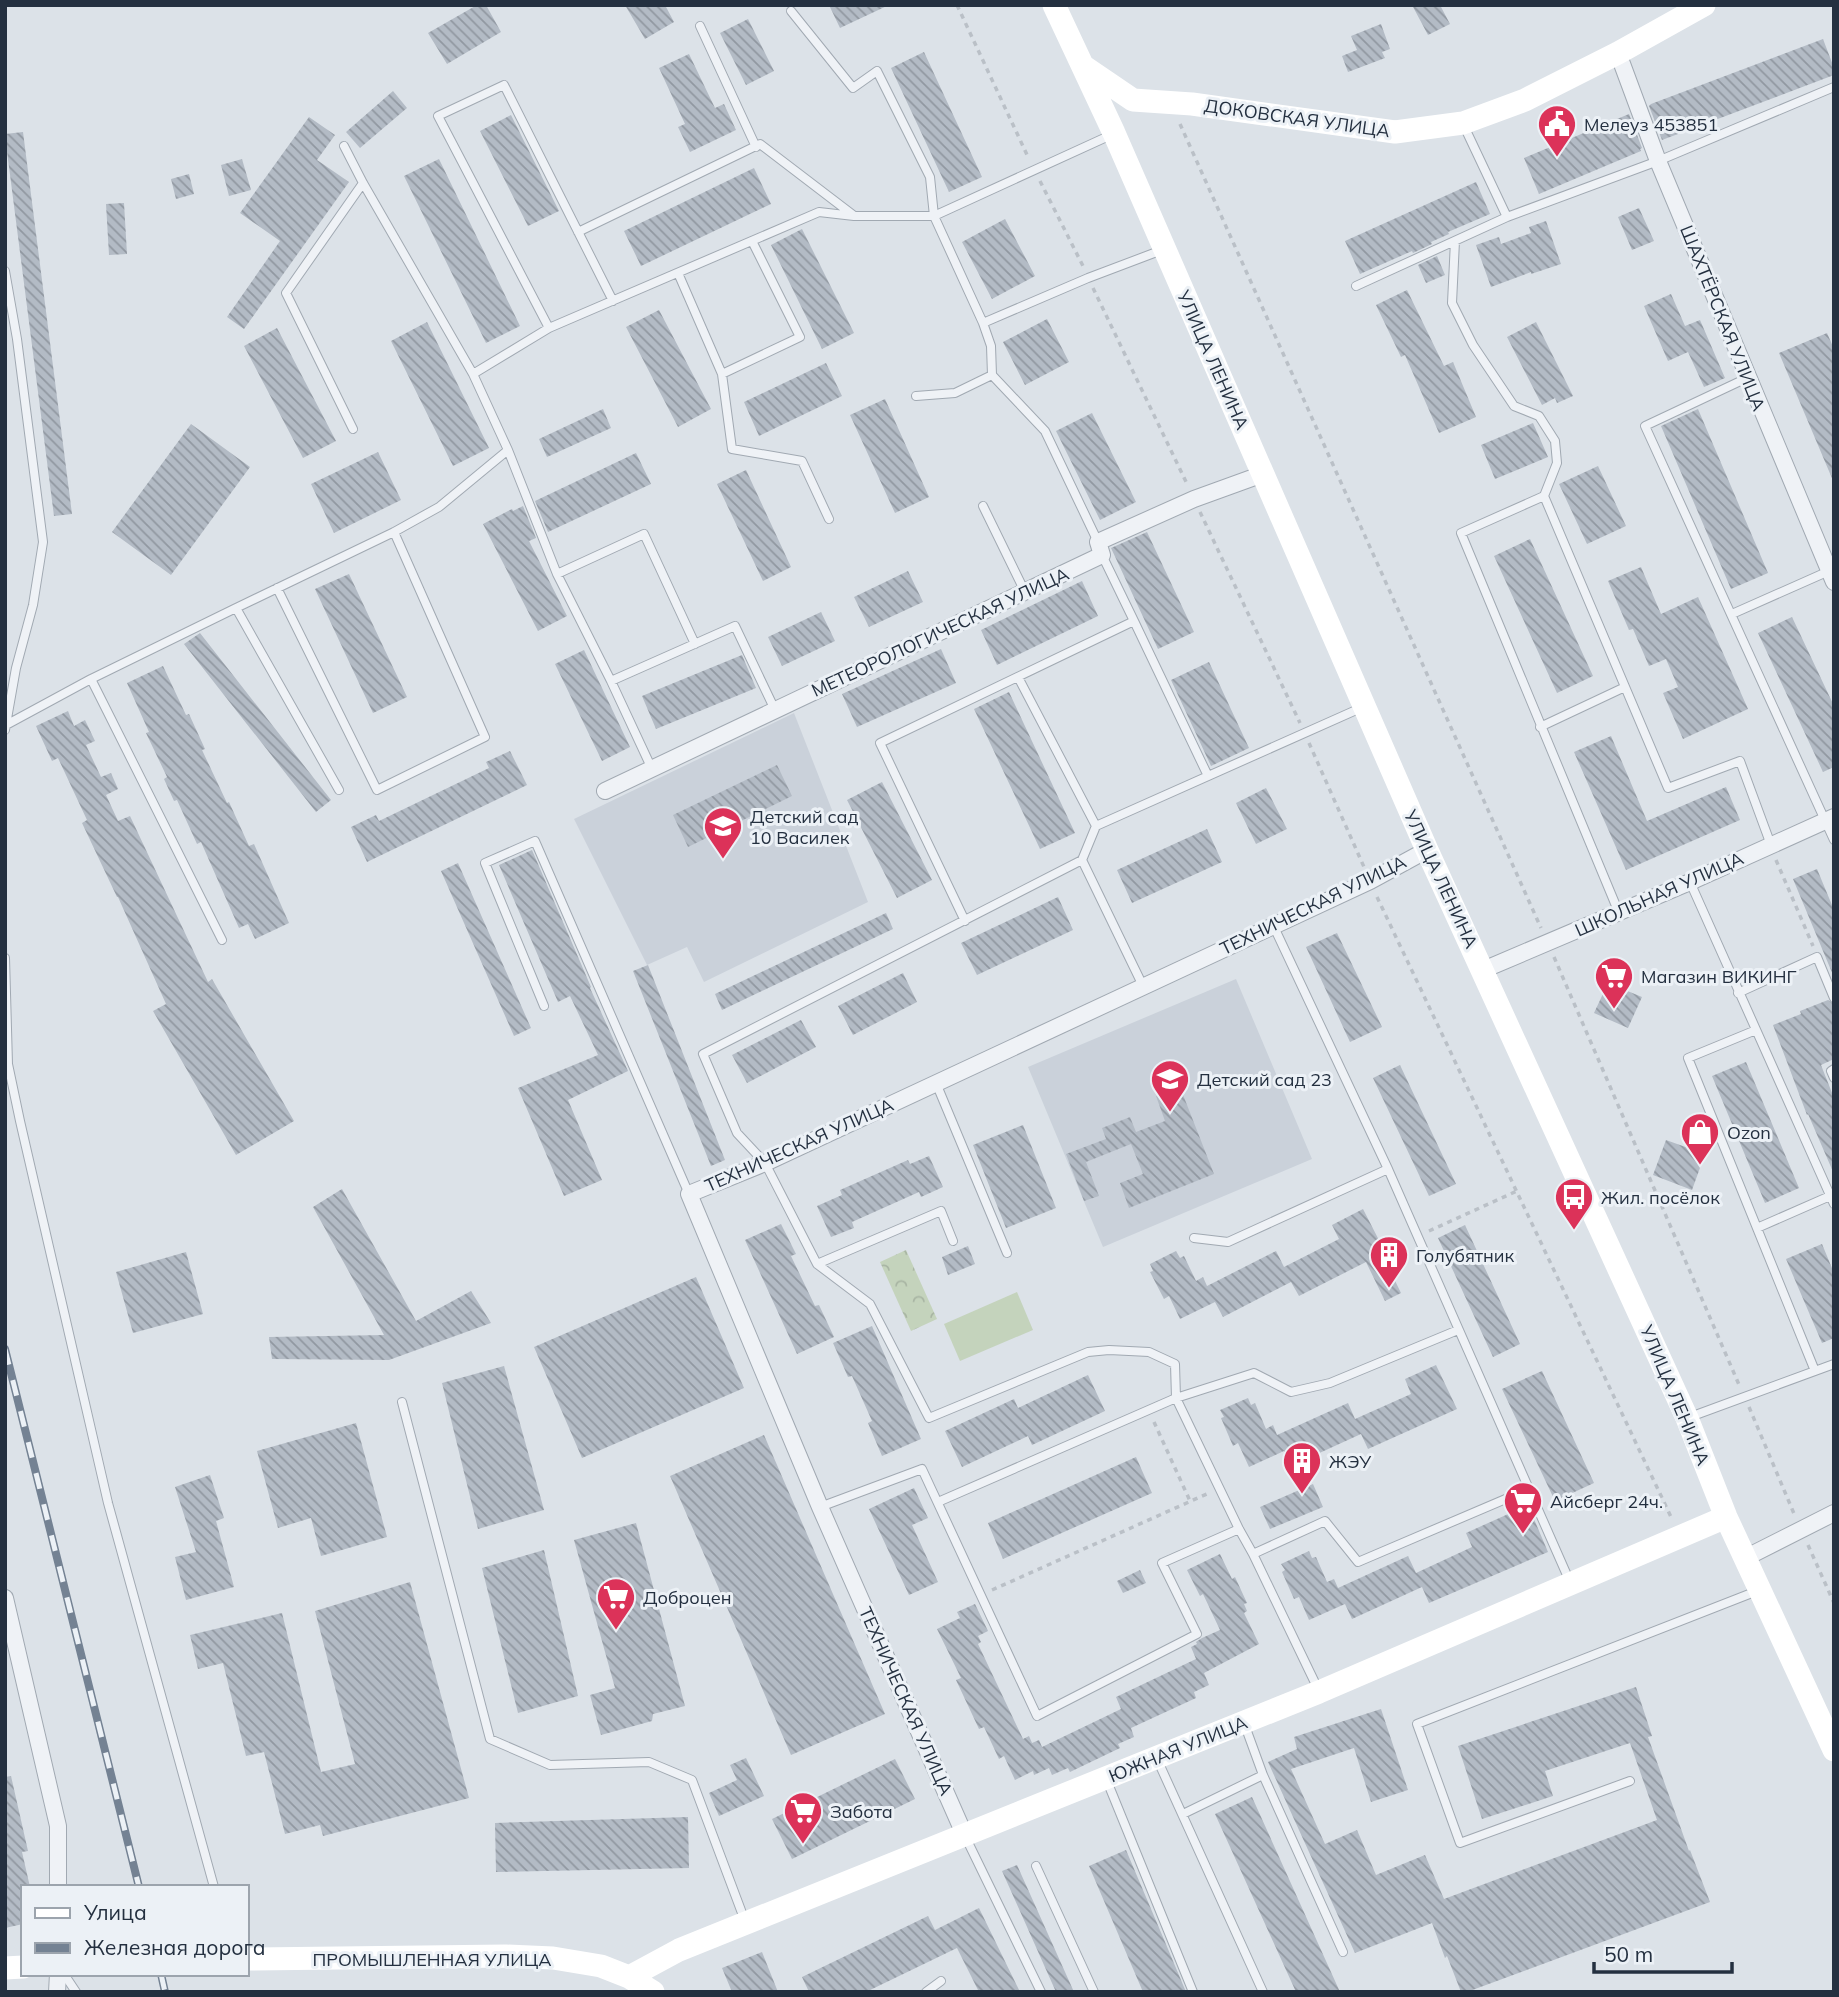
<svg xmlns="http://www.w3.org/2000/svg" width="1839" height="1997" font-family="Mulish,sans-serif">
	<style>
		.built { fill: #cad1da }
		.park { fill: url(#park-crowns) }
		.pitch { fill: #c4d3bc }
		.building { fill: url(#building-back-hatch) }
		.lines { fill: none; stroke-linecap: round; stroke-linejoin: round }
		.lane-casing { stroke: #a1a9b2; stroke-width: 10 }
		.street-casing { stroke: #a1a9b2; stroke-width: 18 }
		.path { stroke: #bac0c7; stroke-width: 3.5; stroke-dasharray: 5 5; stroke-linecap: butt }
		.lane { stroke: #eff2f6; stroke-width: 8 }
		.street { stroke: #eff2f6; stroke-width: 16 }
		.secondary { stroke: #fff; stroke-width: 23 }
		.rail-casing { stroke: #748293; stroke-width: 8 }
		.rail { stroke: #ecf1f6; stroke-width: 5; stroke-dasharray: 16; stroke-linecap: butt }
		.labels { text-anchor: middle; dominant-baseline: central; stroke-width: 6; stroke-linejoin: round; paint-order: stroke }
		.street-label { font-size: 18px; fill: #243040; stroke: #ecf1f6 }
		.poi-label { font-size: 18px; fill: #243040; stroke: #ecf1f6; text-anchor: start }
	</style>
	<defs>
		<pattern id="park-crowns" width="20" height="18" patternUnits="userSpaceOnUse" patternTransform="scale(1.75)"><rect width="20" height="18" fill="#c4d3bc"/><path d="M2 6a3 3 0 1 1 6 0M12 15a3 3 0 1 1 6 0" fill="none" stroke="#a8b5a3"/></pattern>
		<pattern id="building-back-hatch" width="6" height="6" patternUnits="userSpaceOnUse" patternTransform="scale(1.75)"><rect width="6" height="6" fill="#b3bbc5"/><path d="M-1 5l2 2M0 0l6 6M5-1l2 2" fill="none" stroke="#9198a1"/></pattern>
	</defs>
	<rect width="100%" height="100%" fill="#dce2e8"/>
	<path class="built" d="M794,713l74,189 -164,80 -17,-35 -40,18 -73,-146z
		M1236,979l76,180 -209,88 -75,-180z"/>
	<path class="park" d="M906,1250l31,69 -26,12 -31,-69z"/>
	<path class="pitch" d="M1017,1292l16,38 -73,31 -16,-37z"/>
	<path class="building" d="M477,5h9l15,27 -54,32 -19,-31z
		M625,5h40l9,17 -29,17z
		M829,5h60l-49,23z
		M1412,5h28l10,19 -22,11z
		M748,19l26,52 -28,14 -26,-52z
		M1381,24l9,25 -8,3 3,6 -37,14 -6,-16 15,-6 -6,-14z
		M1823,39l11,29v7l-172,65 -13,-34 2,-2z
		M924,52l58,125 -33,15 -58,-124z
		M689,54l26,54 9,-4 12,26 -46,22 -12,-25 7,-3 -26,-56z
		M393,91l14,17 -47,40 -14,-16z
		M1629,114l13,34 -2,1 1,2 -102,43 -15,-36z
		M511,115l48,96 -31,15 -48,-95z
		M309,117l26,18 -18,25 32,22 -105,147 -17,-12 53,-76 -40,-28z
		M23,132l49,382 -18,2 -49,-380v-2z
		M242,159l9,31 -22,6 -8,-31z
		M439,159l81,167 -34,17 -82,-167z
		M754,168l17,36 -130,62 -17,-35z
		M189,174l5,20 -18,5 -5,-20z
		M1476,182l14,32 -42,18 1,2 -18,8 1,2 -19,9 -1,-2 -52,23 -15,-33z
		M124,203l3,51 -18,1 -3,-51z
		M1639,208l15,33 -22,9 -14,-33z
		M1005,219l30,57 -43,23 -30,-57z
		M1546,221l15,43 -30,10v-2l-40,15 -15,-42 23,-8 2,7 30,-11 -2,-6z
		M802,229l52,104 -32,16 -51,-104z
		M1437,256l8,19 -19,8 -8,-18z
		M1407,290l37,76 9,-4 23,55 -37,16 -34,-78 -4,2 -25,-52z
		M1671,294l14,32 15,-6 25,58 -21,9 -16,-35 -20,9 -24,-55z
		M659,310l52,99 -33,18 -52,-100z
		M1047,319l22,43 -44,23 -22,-43z
		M427,322l62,126 -36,18 -62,-125z
		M1536,322l37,74 -16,7 -2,-5 -13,7 -35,-68z
		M277,328l59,113 -33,17 -59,-112z
		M1827,333l7,16v134l-55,-130z
		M826,363l16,33 -83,40 -15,-34z
		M885,399l44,98 -34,16 -45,-98z
		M603,409l8,19 -64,29 -8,-18z
		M1698,409l70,164 -37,16 -70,-163z
		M1092,413l44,89 -36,18 -44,-89z
		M1533,423l15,34 -53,22 -14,-34z
		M191,424l59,43 -79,108 -59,-43z
		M378,452l23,48 -67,33 -23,-49z
		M636,453l15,31 -103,48 -13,-31z
		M1598,466l28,60 -39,18 -28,-60z
		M746,470l45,97 -28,14 -46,-97z
		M523,506l13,32 -7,3 38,75 -29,15 -55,-107 29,-15 1,2z
		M1147,532l47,100 -36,17 -47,-101z
		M1530,539l63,137 -36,17 -63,-137z
		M1641,567l20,47 37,-17 50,112 -65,30 -20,-46 15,-6 -12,-28 -17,7 -16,-37 -4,1 -21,-49z
		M908,571l15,31 -54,25 -15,-30z
		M349,574l58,123 -34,16 -58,-124z
		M1082,581l16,35 -101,49 -16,-35z
		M821,612l14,29 -53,25 -14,-29z
		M1792,617l42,89v61l-11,5 -65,-139z
		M200,633l131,167 -15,12 -132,-168z
		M941,649l15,34 -99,44 -15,-33z
		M584,650l46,97 -28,14 -47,-97z
		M742,655l14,33 -100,41 -14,-33z
		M1209,662l40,86 -38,18 -40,-86z
		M163,666l23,49 3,-1 16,35 -3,1 25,53 2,-1 20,44 5,-2 35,79 -34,16 -7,-15 -9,4 -38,-86 -4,2 -20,-44 -3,1 -10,-22 3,-2 -21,-44 3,-1 -22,-49z
		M1009,692l66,141 -35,16 -66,-140z
		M68,711l6,15 11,-6 10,21 -9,4 15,32 10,-4 7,16 -12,6 12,26 12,-5 78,166 4,-3 82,142 -58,34 -83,-144 13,-7 -48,-107h-1l-35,-74 5,-3 -29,-62 -6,3 -16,-35z
		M1611,736l36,85 79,-34 14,33 -114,50 -52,-118z
		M510,751l17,34 -160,77 -16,-35 25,-12 3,6 110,-53 -3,-6z
		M777,765l15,31 -104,51 -15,-32z
		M882,782l50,98 -35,18 -50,-98z
		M1266,788l21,41 -31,15 -20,-41z
		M1207,829l15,33 -90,41 -15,-33z
		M532,850l59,137 -1,1 38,83 -60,29 34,80 -38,16 -46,-108 80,-33 -28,-59 -12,6 -59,-137z
		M458,863l73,165 -17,8 -73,-165z
		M1817,869l17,41 -1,65 -40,-96z
		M1058,897l15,33 -96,45 -16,-32z
		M886,913l7,16 -171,81 -7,-16z
		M1337,933l45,94 -32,15 -44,-95z
		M648,965l77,195 -14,6 -78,-195z
		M903,973l14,29 -64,33 -15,-29z
		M1608,983l34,14 -14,31 -34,-15z
		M1828,1000l6,4v55l-13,6 13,33v76l-26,-60 -1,1 -34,-90 28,-11 -1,-3z
		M801,1020l15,27 -69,36 -15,-28z
		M1746,1062l53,126 -34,15 -53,-127z
		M1400,1065l56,119 -27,12 -56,-118z
		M1180,1087l34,87 -85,34 -9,-25 23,-9 -12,-30 -45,18 13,34 -15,5 -18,-47 40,-15 -4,-11 28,-11 6,15 29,-11 -9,-25z
		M1023,1125l33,83 -50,20 -33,-83z
		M1666,1140l39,14 -13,36 -39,-15z
		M929,1156l14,31 -22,10 -2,-5 -67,30 2,6 -23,9 -14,-31 25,-11 -2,-5 68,-30 2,4z
		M342,1189l74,132 55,-30 20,32 -102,37 -117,-1 -3,-22 115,-2 -71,-128z
		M1363,1209l22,43 -3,2 19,39 -16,8 -19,-39 -67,34 -8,-14 -68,35 -8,-15 -35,17 -11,-23 -5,3 -14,-27 3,-1 -3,-7 26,-13 4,7 4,-2 12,25 7,-4 4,9 69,-35 8,16 55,-28 -7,-14z
		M781,1224l15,30 -5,2 24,50 4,-1 15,32 -37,17 -52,-114z
		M1465,1225l55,119 -27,13 -55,-119z
		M1822,1244l12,29v65l-12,5 -36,-84z
		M968,1246l7,18 -27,11 -6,-18z
		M186,1252l17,62 -70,19 -17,-61z
		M696,1277l48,111 -162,70 -48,-111z
		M872,1326l49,113 -39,17 -14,-33 4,-2 -20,-45 -4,1 -15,-34z
		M1436,1365l21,44 -89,40 -7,-15 -70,32 -7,-15 -35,16 -11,-24 -5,3 -12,-28 3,-1 -4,-7 28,-12 3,7 4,-2 11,26 7,-4 4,10 71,-32 7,16 56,-25 -6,-15z
		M504,1366l40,144 -66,19 -36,-146z
		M1542,1371l52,112 -39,18 -53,-112z
		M1088,1375l17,36 -73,34 -4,-9 -66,31 -17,-36 69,-32 4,9z
		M356,1423l31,114 -66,19 -10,-38 -33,10 -21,-77z
		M764,1435l121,279 -94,41 -121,-279z
		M1136,1457l16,36 -149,66 -15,-36z
		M210,1475l14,43 -8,3 18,66 -48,13 -11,-43 21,-5 -21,-65z
		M1313,1484l10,23 -53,22 -10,-22z
		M914,1488l14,30 -16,7 26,57 -29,13 -40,-86z
		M1528,1505l20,47 -119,51 -7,-16 -70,32 -7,-15 -36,16 -10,-23 -5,2 -12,-27 3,-2 -4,-6 28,-13 3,7 4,-1 11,25 7,-3 4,9 70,-32 8,17 56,-26 -6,-14z
		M636,1523l49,183 -32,8 -1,7 -51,14 -11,-40 25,-7 -41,-148z
		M544,1550l34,146 -60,17 -36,-145z
		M1220,1554l12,25 3,-2 12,26 -3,1 3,7 -3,2 15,31 -55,29 5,12 -15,7 2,6 -65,30 3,9 -16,7 2,4 -50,24 -2,-4 -16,7 -3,-7 -15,7 -1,-4 -18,9 -11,-24 -5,3 -15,-32 -5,2 -23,-49 5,-2 -24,-49 23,-11 -3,-6 18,-8 13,27 -10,5 3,6 -3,2 45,95 6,-3 3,7 7,-3 3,7 79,-38 -5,-12 80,-38 -5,-12 6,-3 -1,-2 6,-4 18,-8 -17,-36 -3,2 -13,-26z
		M1140,1570l6,13 -23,10 -6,-12z
		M410,1582l59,216 -146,38 -3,-11 -35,9 -21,-82 -18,4 -23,-93 -25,6 -8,-34 92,-22 39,159 34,-8 -40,-153z
		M1636,1687l16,49 -4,1 41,114 1,-1 20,52 -243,90h-6l-14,-36 -2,2 -13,-35 -77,30 -87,-191 29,-13 -3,-12 87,-28 27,81 -37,12 -17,-54 -63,21 34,75 32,-14 19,45 49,-20 19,44 213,-79 -27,-77 -85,28 8,25 -71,23 -24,-73z
		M746,1758l18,38 -45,20 -10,-23 28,-13 -7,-15z
		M895,1759l20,40 -123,60 -20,-40z
		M11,1776l17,75 -6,1 8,35h-7v37l-18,4v-151z
		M1252,1797l88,195h-44l-81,-178z
		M688,1817l1,51 -193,4 -1,-49z
		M1126,1850l42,99 18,43h-43l-54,-126z
		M1017,1865l57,127h-18l-54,-121z
		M979,1908l41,84h-41l-22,-44 -91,44h-57l-7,-15 126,-61 7,14z
		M762,1952l16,40h-46l-10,-24z"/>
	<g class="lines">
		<g class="lane-casing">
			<path id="lane" d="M791,11l62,77 24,-17 53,106 4,39 49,107
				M700,26l56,121
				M1464,126l43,91 151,-56 176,-74
				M344,146l19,37 110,191
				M578,232l182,-88 93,71
				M1455,241l-3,62 21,42 41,61 25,10 16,25 2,22 -13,33
				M5,271l12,68 26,203 -10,63 -17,63 -11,62
				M678,273l44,101 78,-37 -48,-96
				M1356,286l151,-69
				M549,328l-111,-212 66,-31 109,216
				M722,374l10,75 70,12 27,58
				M992,375l53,56 53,111
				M1747,378l-102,48 189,414
				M916,396l39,-3 37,-18 -1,-29 -8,-23 105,-45 74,-28
				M353,429l-67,-136 77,-110
				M508,450l49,124 54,107 124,-55 40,84
				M983,506l42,86
				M1102,555l32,66
				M557,574l87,-40 51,110
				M277,588l100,202 108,-53 -91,-205
				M1732,614l97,-43
				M1018,677l78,149
				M611,681l41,88
				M6,725l85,-46
				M1540,727l85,-40
				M339,790l-103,-182 158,-76 45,-25 69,-57 -35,-76 76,-46 270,-116 35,4h80l177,-81
				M1082,860l14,-34 267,-119
				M1690,882l144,322
				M1619,913l-158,-380 83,-37 124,292 72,-27 31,84
				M965,921l-85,-178 254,-122 74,155
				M1273,925l115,244 182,413
				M222,940l-131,-261 145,-71
				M5,958l3,106 12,57 88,382 106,384
				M1143,986l-61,-126 -379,194 34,79 28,30 52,101 53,40 59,114 159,-66 21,-2 40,2 26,12 1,34 63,131 14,25
				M1738,993l79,-36 17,41
				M544,1006l-59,-143 50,-22 154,353
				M1756,1030l-68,28 127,313
				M1834,1069l-3,2 3,7
				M936,1083l71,170
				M1757,1228l73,-32
				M1194,1238l34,4 160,-73
				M817,1264l124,-53 12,30
				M402,1402l88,337 60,26 99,-3 43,18 53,141
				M1690,1417l144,-53
				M938,1502l238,-104 78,-25 37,19 39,-9 128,-53
				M820,1507l102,-38 115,247 160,-82 -35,-71 77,-34
				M1318,1689l-65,-135 72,-33 33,41 171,-73
				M1157,1759l106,233
				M1263,1775l80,177
				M1107,1781l86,211
				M1630,1781l-170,62 -43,-119 340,-133
				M1183,1814l80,-39 -19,-52
				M965,1836l76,156
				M1036,1866l58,126
				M64,1974l12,18
				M926,1992l15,-11"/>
		</g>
		<g class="street-casing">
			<path id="street" d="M1618,53l40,108 176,421
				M605,791l497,-236 -4,-13 96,-43 69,-25
				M1483,970l207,-88 144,-65
				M1745,1558l89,-45
				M5,1598l53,228v61
				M965,1836l-145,-329 -131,-313 76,-31 605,-282 57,-31
				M57,1992l1,-18"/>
		</g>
		<path class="path" d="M957,5l72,154
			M1180,124l361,804
			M1040,181l44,87
			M1093,288l95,198
			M1200,512l100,211
			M1309,743l55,124
			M1776,860l37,86
			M1377,897l295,622
			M1554,957l186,430
			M1429,1231l88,-40
			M1749,1407l46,109
			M1154,1422l36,79
			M1808,1545l26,58
			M992,1590l217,-97"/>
		<use href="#lane" class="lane"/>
		<use href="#street" class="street"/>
		<path class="secondary" d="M1054,5l60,128 313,717 260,568 39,99 108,233
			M1083,66l50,34 59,4 203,28 68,-9 62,-23 93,-47 86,-48
			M247,1959l259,-3 47,2 48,8 28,11 24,15
			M5,1968l18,-1
			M629,1977l50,-27 640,-258 407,-175"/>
		<g class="rail-casing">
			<path id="rail" d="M5,1349l134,538
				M161,1974l4,18"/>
		</g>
		<use href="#rail" class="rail"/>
	</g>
	<defs>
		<g id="civic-pin" transform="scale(2.0125)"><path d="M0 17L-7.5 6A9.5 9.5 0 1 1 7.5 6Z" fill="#dc3259" stroke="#ecf1f6"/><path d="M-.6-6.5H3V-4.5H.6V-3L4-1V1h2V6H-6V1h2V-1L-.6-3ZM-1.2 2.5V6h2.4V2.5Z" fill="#fff"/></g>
		<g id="school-pin" transform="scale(2.0125)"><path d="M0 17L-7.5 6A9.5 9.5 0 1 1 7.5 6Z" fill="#dc3259" stroke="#ecf1f6"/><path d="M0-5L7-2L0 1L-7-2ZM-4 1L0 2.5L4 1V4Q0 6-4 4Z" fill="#fff"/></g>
		<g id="supermarket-pin" transform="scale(2.0125)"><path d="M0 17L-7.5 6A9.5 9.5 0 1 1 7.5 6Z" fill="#dc3259" stroke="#ecf1f6"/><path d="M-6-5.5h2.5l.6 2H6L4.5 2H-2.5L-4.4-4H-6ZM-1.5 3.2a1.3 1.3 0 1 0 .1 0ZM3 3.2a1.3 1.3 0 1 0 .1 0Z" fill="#fff"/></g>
		<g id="shop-pin" transform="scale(2.0125)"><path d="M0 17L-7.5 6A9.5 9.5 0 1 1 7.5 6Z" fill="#dc3259" stroke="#ecf1f6"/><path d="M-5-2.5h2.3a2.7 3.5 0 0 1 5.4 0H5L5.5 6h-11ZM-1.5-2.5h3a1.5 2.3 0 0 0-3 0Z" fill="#fff"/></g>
		<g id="bus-pin" transform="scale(2.0125)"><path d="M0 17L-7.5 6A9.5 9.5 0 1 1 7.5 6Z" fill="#dc3259" stroke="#ecf1f6"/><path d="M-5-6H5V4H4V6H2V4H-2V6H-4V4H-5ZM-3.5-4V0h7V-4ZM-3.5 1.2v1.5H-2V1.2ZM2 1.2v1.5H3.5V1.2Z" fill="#fff"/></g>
		<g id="building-pin" transform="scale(2.0125)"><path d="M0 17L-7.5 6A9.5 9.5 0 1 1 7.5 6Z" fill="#dc3259" stroke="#ecf1f6"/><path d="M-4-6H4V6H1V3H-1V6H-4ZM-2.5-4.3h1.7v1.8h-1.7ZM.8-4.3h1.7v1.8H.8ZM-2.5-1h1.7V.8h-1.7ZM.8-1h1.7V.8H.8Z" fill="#fff"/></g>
	</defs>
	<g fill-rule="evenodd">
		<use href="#civic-pin" x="1557" y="124"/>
		<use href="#school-pin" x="723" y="826"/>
		<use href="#supermarket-pin" x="1614" y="976"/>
		<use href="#school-pin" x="1170" y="1079"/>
		<use href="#shop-pin" x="1700" y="1132"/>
		<use href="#bus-pin" x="1574" y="1197"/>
		<use href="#building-pin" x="1389" y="1255"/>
		<use href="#building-pin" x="1302" y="1461"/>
		<use href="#supermarket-pin" x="1523" y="1501"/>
		<use href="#supermarket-pin" x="616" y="1597"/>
		<use href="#supermarket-pin" x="803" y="1811"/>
	</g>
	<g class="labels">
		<g class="street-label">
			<text transform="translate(1297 118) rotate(8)">ДОКОВСКАЯ УЛИЦА</text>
			<text transform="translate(1723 318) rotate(68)">ШАХТЁРСКАЯ УЛИЦА</text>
			<text transform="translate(1213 360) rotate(66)">УЛИЦА ЛЕНИНА</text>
			<text transform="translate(940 632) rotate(-25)">МЕТЕОРОЛОГИЧЕСКАЯ УЛИЦА</text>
			<text transform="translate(1441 879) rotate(65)">УЛИЦА ЛЕНИНА</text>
			<text transform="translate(1659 894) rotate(-24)">ШКОЛЬНАЯ УЛИЦА</text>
			<text transform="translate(1313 905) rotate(-26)">ТЕХНИЧЕСКАЯ УЛИЦА</text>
			<text transform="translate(799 1145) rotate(-24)">ТЕХНИЧЕСКАЯ УЛИЦА</text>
			<text transform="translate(1675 1395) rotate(67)">УЛИЦА ЛЕНИНА</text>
			<text transform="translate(906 1701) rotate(66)">ТЕХНИЧЕСКАЯ УЛИЦА</text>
			<text transform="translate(1178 1749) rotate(-22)">ЮЖНАЯ УЛИЦА</text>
			<text x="432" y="1959">ПРОМЫШЛЕННАЯ УЛИЦА</text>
		</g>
		<g class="poi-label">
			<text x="1584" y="124">Мелеуз 453851</text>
			<text x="750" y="816">Детский сад<tspan x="750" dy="21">10 Василек</tspan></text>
			<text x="1641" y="976">Магазин ВИКИНГ</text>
			<text x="1197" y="1079">Детский сад 23</text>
			<text x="1727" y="1132">Ozon</text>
			<text x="1601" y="1197">Жил. посёлок</text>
			<text x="1416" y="1255">Голубятник</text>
			<text x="1329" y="1461">ЖЭУ</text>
			<text x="1550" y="1501">Айсберг 24ч.</text>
			<text x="643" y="1597">Доброцен</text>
			<text x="830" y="1811">Забота</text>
		</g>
	</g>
	<rect width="1839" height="1997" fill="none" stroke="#243040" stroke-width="14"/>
	<rect x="21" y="1885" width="228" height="91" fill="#ecf1f6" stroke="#9ca4ad" stroke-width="2"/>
	<rect x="35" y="1908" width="35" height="10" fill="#ffffff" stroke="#9ca4ad" stroke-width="2"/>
	<text x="84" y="1920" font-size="21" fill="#243040">Улица</text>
	<rect x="35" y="1943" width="35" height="10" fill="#748293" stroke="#9ca4ad" stroke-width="2"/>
	<text x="84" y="1955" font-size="21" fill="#243040">Железная дорога</text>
	<path d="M1594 1962v10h138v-10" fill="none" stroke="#243040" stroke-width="3.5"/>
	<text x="1604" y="1962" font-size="21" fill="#243040" stroke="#ecf1f6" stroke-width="5" paint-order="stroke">50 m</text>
</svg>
